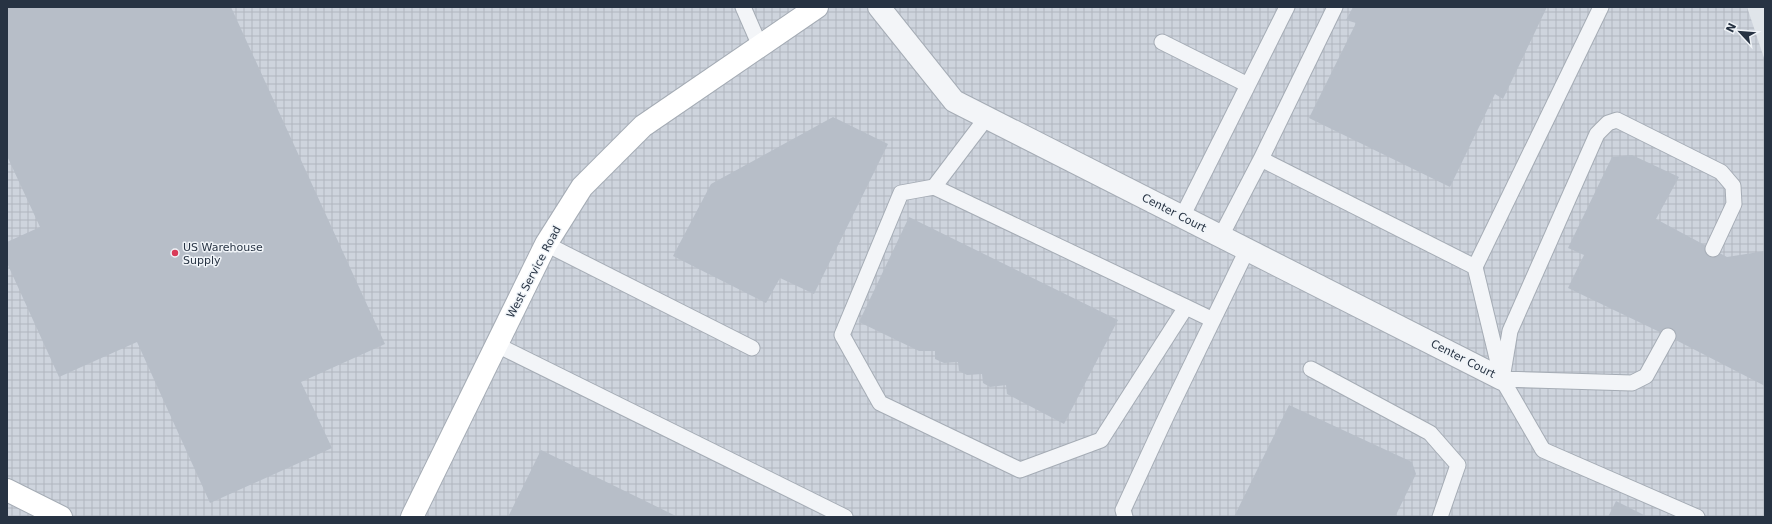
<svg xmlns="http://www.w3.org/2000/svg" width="1772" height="524" font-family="'DejaVu Sans',sans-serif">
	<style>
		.industrial { fill: url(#industrial-grid) }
		.building { fill: #b7bec8 }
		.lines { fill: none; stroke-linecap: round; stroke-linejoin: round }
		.lane-casing { stroke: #a5acb5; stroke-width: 17 }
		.street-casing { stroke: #a5acb5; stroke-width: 24 }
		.secondary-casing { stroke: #a5acb5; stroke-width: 24 }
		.lane { stroke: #f3f5f8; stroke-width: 15 }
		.street { stroke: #f3f5f8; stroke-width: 22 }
		.secondary { stroke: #fff; stroke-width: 22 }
		.poi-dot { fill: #d93b59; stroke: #f0f4f8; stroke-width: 1.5 }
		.labels { text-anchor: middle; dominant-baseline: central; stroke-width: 3; stroke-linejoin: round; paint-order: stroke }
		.street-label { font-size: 11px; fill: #273343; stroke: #f0f4f8 }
		.poi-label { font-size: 11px; fill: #273343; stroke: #f0f4f8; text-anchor: start }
	</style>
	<defs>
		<pattern id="industrial-grid" width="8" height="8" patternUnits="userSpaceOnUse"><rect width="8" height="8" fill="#ced4dd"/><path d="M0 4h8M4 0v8" fill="none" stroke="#b1b6bf"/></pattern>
	</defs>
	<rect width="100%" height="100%" fill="#e0e5ea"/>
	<path class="industrial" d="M7,7h1740l18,54v456h-1758z"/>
	<path class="building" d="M7,7h224l154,337 -84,38 31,66 -122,55 -73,-161 -78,35 -52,-114v-21l33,-15 -33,-71z
		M1353,7h194l-44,92 -8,-5 -45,93 -141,-69 47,-95 -10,-3z
		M833,117l55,27 -74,150 -34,-16 -14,25 -93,-47 38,-72z
		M1632,155l47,22 -23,42 71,38 38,-6v135l-97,-50 -100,-48 16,-33 -16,-7 44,-91z
		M909,217l209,103 -54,104 -57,-30 -1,-9 -16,2 -7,-4 -1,-9 -15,1 -8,-4 -1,-9 -14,1 -9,-4v-8h-16l-60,-29z
		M1289,405l123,57 4,12 -21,43h-161z
		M541,450l137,67h-170z
		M1616,501l32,16h-40z"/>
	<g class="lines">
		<g class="lane-casing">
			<path id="lane" d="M743,7l17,39
				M1162,42l86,43
				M1261,159l74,-152
				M934,187l53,-70
				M1182,217l105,-210
				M1221,236l40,-77 214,108 27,112 41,71 154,67
				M546,244l206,104
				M1475,267l126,-260
				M1186,307l-85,133 -81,30 -140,-67 -38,-68 59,-142 33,-6 252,120 27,13
				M1668,336l-22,40 -14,7 -130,-4 8,-48 87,-197 11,-11 9,-3 104,52 12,14 1,18 -21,45
				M497,345l348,172
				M1311,369l119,64 28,32 -18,52
				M1125,517l-2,-7 43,-93 81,-167"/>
		</g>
		<g class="street-casing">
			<path id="street" d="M879,7l75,94 548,278"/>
		</g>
		<g class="secondary-casing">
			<path id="secondary" d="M7,490l54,27
				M412,517l134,-273 36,-57 61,-61 174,-119"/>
		</g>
		<use href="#lane" class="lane"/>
		<use href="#street" class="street"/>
		<use href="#secondary" class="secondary"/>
	</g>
	<circle class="poi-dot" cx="175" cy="253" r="4"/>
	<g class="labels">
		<g class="street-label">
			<text transform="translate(1174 213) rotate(27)">Center Court</text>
			<text transform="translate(534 272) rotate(-62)">West Service Road</text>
			<text transform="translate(1463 359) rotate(27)">Center Court</text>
		</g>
		<g class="poi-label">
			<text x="183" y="247">US Warehouse<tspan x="183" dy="13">Supply</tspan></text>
		</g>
	</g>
	<rect width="1772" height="524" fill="none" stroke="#273343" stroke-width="16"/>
	<g transform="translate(1740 32) rotate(296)" stroke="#f0f4f8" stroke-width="3" paint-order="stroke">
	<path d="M0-3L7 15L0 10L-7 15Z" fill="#273343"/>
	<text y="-6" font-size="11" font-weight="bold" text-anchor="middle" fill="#273343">N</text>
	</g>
</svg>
